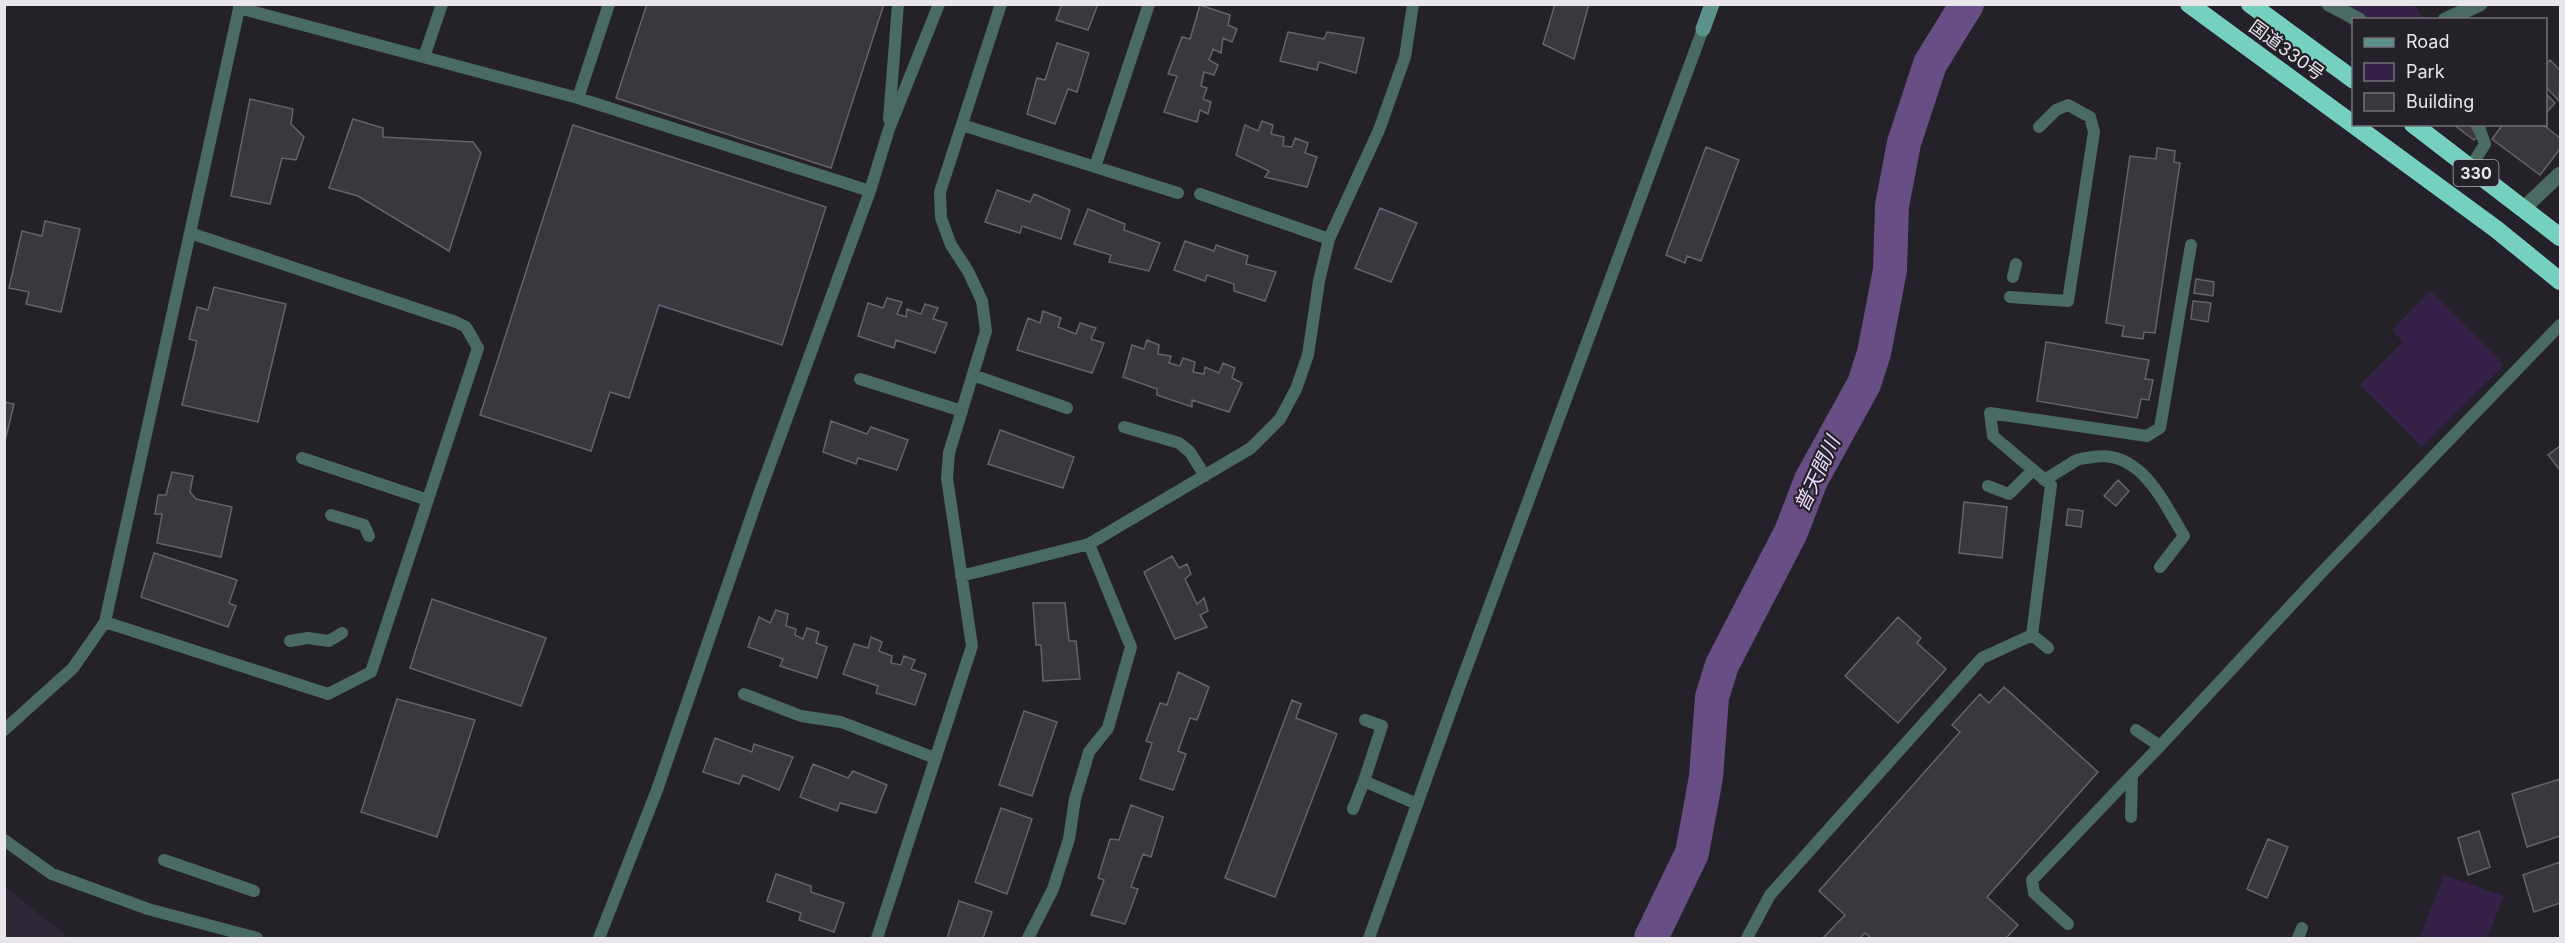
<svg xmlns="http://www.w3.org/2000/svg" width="2565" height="943" font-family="Inter,'Noto Sans JP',sans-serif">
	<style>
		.built { fill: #2e2836 }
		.green { fill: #362249 }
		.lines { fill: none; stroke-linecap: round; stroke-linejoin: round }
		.river { stroke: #694e85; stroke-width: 34 }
		.building { fill: #3a373f; stroke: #67636d; stroke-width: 1.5 }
		.lane { stroke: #496b63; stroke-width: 12 }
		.street { stroke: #496b63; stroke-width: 15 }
		.secondary { stroke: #5c9388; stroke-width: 15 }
		.highway { stroke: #76d0be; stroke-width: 18 }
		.labels { text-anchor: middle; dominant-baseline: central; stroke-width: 4.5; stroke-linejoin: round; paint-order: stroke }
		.shield { fill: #252129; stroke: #aeabb1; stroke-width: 1.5 }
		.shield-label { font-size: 16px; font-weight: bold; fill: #e8e6eb }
		.street-label { font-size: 18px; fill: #e8e6eb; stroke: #252129 }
		.water-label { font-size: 20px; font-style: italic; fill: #e9dafc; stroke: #252129 }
	</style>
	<rect width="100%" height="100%" fill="#252129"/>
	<path class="built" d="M5,887l64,51h-64z"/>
	<path class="green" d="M2325,5h90l8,14 -69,1 -1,8z
		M2430,291l74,74 -82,82 -62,-62 43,-43 -11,-12z
		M2444,875l60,21 -17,42h-67z"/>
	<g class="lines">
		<path class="river" d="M1651,938l41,-85 14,-76 6,-80 10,-32 69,-133 20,-52 53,-96 10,-31 16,-83 2,-64 12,-63 26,-79 37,-60"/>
	</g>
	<path class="building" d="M647,4h237l-53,164 -215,-70z
		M1062,4h36l-10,26 -32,-10z
		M1555,4h34l-15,55 -31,-15z
		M1200,5l30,10 -2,10 9,4 -5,13 -9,-4 -2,15 -8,-4 -4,11 9,5 -4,10 -10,-3 -3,14 6,2 -4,11 8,3 -3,12 -8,-4 -3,12 -33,-10 13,-36 -9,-2 14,-37 8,2z
		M1288,32l36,7 3,-7 37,6 -8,35 -37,-11 -2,8 -37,-9z
		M1057,43l32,10 -12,39 -9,-3 -13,35 -28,-10 10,-36 8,2z
		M2550,60l10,10 -1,31 -13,-14v-23z
		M2546,94l9,9 -9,10z
		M250,99l43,10 -2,15 13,13 -8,23 -14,-2 -12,46 -39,-8z
		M353,119l30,9v9l90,5 8,11 -32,98 -91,-55 -29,-8z
		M1262,121l11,4 -2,9 13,3 -1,9 9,1 3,-9 13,5 -3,10 12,4 -10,30 -42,-10 4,-6 -33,-16 9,-30 13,6z
		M2453,124h17l7,13 -3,3z
		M2503,124h39l18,14v11l-20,26 -48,-36z
		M573,125l253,82 -44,138 -123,-40 -30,93 -19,-6 -19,59 -111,-36z
		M1706,147l33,13 -38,101 -14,-5 -2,7 -19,-8z
		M2157,148l18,3 -1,11 6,1 -25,170 -11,-1 -1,7 -21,-3 2,-10 -18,-3 24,-167 26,3z
		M997,190l33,12 4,-8 36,16 -9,29 -39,-13 -2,7 -35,-11z
		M1380,208l37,15 -26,59 -36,-14z
		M1088,209l37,15 -1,6 36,13 -11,28 -40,-9 2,-7 -37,-11z
		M45,221l35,8 -19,83 -35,-8 3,-12 -20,-4 13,-57 20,5z
		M1185,241l29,10 2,-6 32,11 -2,8 30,8 -11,29 -31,-10v-7l-27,-9 -2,6 -31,-11z
		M2196,279l18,3 -1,14 -19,-3z
		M214,287l72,17 -28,118 -76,-17 15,-64 -8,-2 8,-32 11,3z
		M887,298l15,4 -5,12 9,3 1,-8 14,5 4,-10 13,4 -5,11 14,4 -12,30 -39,-13 -2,8 -36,-12 10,-33 15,5z
		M2193,301l18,2 -3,19 -17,-3z
		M1043,311l18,7 -3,9 18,7 4,-11 16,5 -5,11 13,4 -12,30 -75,-23 11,-32 12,5z
		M1147,340l12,5 -1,9 13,2 -2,7 11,3 3,-8 12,4 -2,10 11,2 1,-7 14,6 4,-10 12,5 -3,10 10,5 -13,29 -37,-12v7l-35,-12v-6l-34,-12 9,-32 12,4z
		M2046,342l103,18 -4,19 8,1 -4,20 -8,-1 -4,19 -100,-17z
		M4,402l10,2 -10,41z
		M831,421l36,13 4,-7 37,13 -11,30 -39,-12 -2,6 -33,-12z
		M1000,430l74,27 -11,31 -75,-24z
		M2560,446v24l-12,-15z
		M172,472l21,4 -3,16 6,7 36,8 -11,50 -64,-14 5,-29h-7l3,-19h8z
		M2118,480l11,11 -13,15 -12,-10z
		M1964,502l43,5 -5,51 -43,-5z
		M2068,509l15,2 -2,16 -15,-2z
		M154,553l83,27 -8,23 7,3 -8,21 -87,-30z
		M1172,556l7,12 8,-4 4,10 -6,5 12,25 7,-6 4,13 -8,4 7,12 -32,12 -31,-67z
		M432,599l114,39 -25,68 -111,-38z
		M1033,603h32l4,38h7l4,38 -37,2 -2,-36h-5z
		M776,610l12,4 -2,12 10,3 -1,6 8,4 4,-11 12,4 -3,11 11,4 -10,31 -37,-12 3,-7 -35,-12 11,-30 11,6z
		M1898,617l23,21 -4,5 29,26 -48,54 -53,-47z
		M871,637l11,5 -3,9 13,5 -1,7 10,2 3,-9 11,4 -4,9 15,5 -11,31 -39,-12 2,-7 -35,-12 11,-30 14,4z
		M1178,672l31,15 -12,33 -7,-2 -12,33 8,3 -13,36 -33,-11 12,-36 -6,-2 14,-38 7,2z
		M2004,687l94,85 -111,125 31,28 -12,13h-135l-6,-5 -5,5h-37l22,-23 -26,-24 141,-159 -8,-7 28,-31 9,9z
		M397,699l78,21 -38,117 -76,-25z
		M1292,700l9,4 -5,14 41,16 -62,163 -50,-19z
		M1024,711l33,11 -25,74 -33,-11z
		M715,738l37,14 2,-8 39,13 -14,33 -36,-15 -4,9 -36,-12z
		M813,764l35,14 5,-7 34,14 -11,28 -36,-10 -3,8 -37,-14z
		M2560,779v57l-33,11 -15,-53z
		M1131,805l32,12 -12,40 -8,-3 -12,33 7,2 -13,35 -34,-9 13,-35 -6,-2 12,-39 9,1z
		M1001,808l31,11 -25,75 -32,-12z
		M2479,831l11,36 -22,8 -10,-37z
		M2268,839l20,8 -21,51 -20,-9z
		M2560,862v41l-26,9 -11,-37z
		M776,874l35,12v6l33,11 -10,29 -35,-12 2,-7 -34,-12z
		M959,901l33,11 -9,26h-36z"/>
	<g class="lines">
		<path class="lane" d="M239,8l339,90 292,93
			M424,57l18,-53
			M578,98l31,-94
			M889,119l9,-115
			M962,125l216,68
			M1095,167l54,-163
			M2470,168l15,-24 -7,-20
			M1200,194l129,45
			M2013,277l3,-13
			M2010,297l58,4 26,-169 -4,-15 -22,-12 -12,5 -17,17
			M973,375l94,33
			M860,379l102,32
			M1124,427l55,16 11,9 15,24
			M302,458l126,42
			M2044,480c11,-6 21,-13 31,-19 5,-3 13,-3 18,-4 48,-8 70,45 91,79l-24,31
			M1988,486l21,8 23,-23
			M331,515l33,10 5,11
			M961,576l128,-32 162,-96 29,-29 16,-30 12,-34 11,-74 10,-42 50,-109 26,-73 8,-53
			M105,622l223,72 43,-22 107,-324 -12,-21 -10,-5 -266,-89
			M2032,635l19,-150 -58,-49 -3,-23 157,23 13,-8 31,-183
			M290,641l18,-3 21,3 13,-8
			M744,694l57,22 40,6 94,36
			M4,730l69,-62 32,-46 135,-618
			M2160,746l162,-174 238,-247
			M1364,781l18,-55 -17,-6
			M1353,809l11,-28 53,23
			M2131,817l1,-42 28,-29 -24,-16
			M4,840l48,34 96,35 109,29
			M164,860l90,31
			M2068,924l-34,-31 -2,-13 100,-105
			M599,938l58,-148 102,-296 111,-303 19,-62 50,-125
			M877,938l95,-292 -25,-168 2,-25 37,-122 -4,-30 -14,-30 -17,-26 -10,-27 -1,-26 61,-188
			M1028,938l25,-49 16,-50 6,-40 14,-47 19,-24 23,-81 -42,-103
			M1369,938l87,-242 247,-667
			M1747,938l23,-43 212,-237 50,-23 16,13
			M2298,938l4,-10"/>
		<path class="street" d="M2329,4l30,16
			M2445,20l35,-16
			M2523,209l37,-35"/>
		<path class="secondary" d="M1703,29l9,-25"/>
		<path class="highway" d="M2189,4l307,225 64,52
			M2250,4l104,76
			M2413,124l147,113"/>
	</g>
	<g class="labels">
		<rect class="shield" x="2453.5" y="160" width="45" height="26" rx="4.5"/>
		<g class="shield-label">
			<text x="2476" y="173">330</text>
		</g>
		<g class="street-label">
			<text transform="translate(2287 50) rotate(36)">国道330号</text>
		</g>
		<g class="water-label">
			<text transform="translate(1817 474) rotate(-65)">普天間川</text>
		</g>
	</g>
	<rect width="2565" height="943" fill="none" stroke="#e8e6eb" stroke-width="12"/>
	<rect x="2352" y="18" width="195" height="108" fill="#252129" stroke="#737077" stroke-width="1.5"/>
	<rect x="2364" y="38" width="30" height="9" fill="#5c9388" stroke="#737077" stroke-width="1.5"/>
	<text x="2406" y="48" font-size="18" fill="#e8e6eb">Road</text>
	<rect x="2364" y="63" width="30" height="18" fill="#362249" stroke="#737077" stroke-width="1.5"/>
	<text x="2406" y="78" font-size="18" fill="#e8e6eb">Park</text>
	<rect x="2364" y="93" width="30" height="18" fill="#3a373f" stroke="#737077" stroke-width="1.5"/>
	<text x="2406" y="108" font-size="18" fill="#e8e6eb">Building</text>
</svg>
